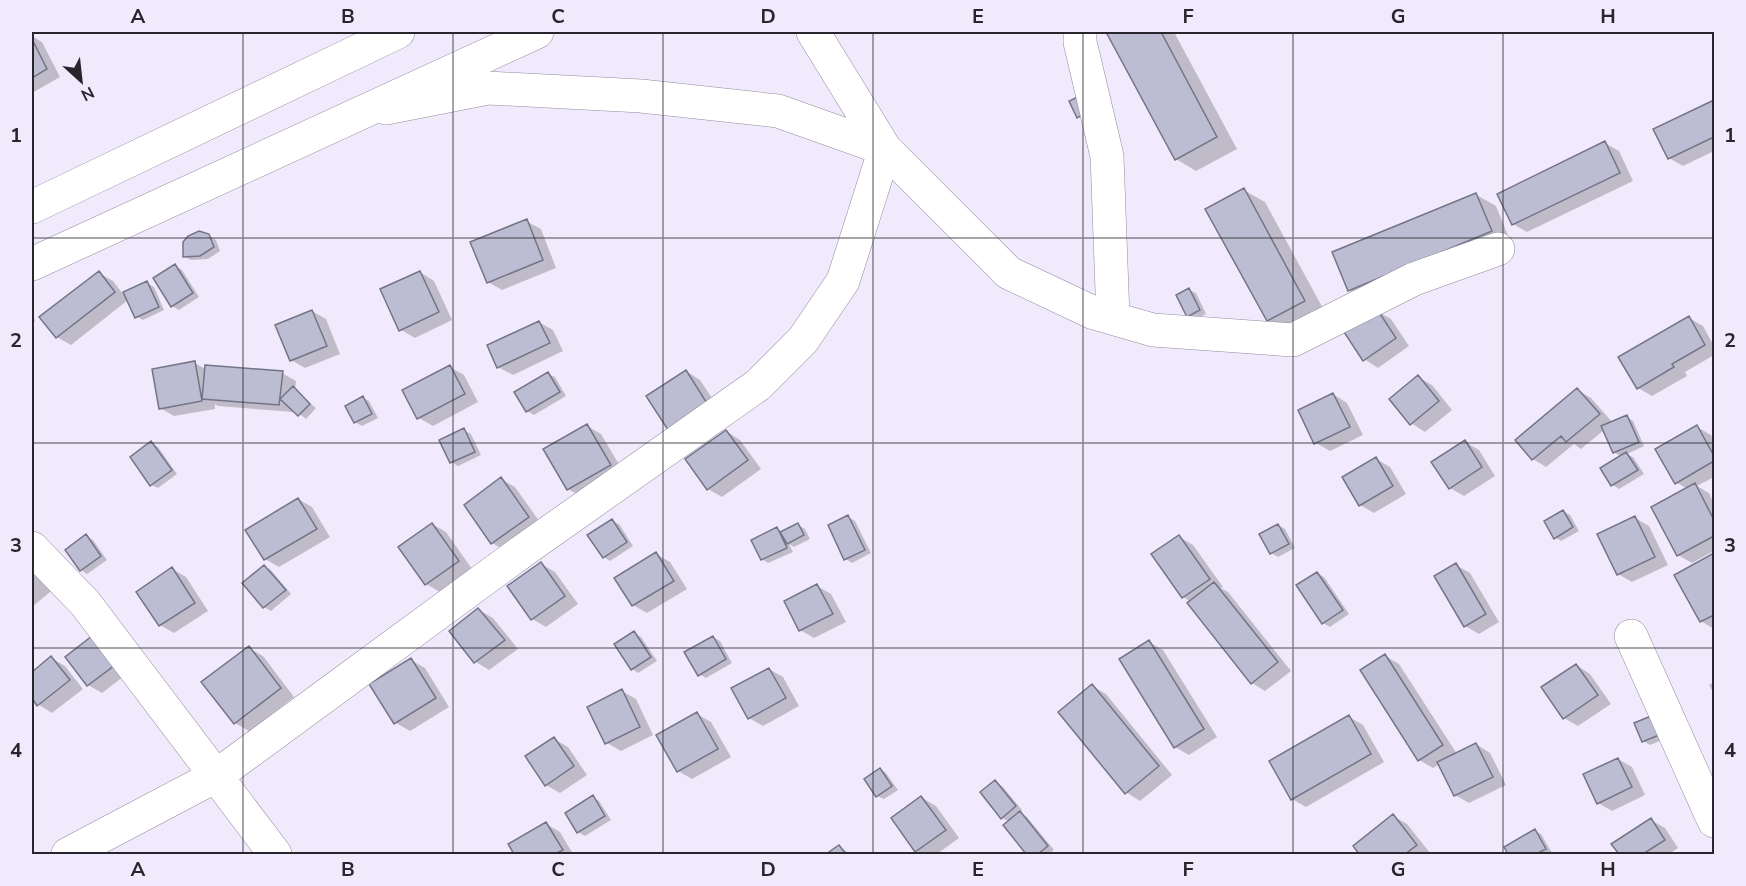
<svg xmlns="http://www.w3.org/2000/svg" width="1746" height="886" font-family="'Nunito Sans',sans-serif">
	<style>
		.shadow { fill: #0003 }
		.building { fill: #bcbdd2; stroke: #747488; stroke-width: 1.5 }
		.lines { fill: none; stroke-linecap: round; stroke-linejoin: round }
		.minor-casing { stroke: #928b9f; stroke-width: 34 }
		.major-casing { stroke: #928b9f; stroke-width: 34 }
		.minor { stroke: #fff; stroke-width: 33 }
		.major { stroke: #fff; stroke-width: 33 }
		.grid { fill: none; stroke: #28252d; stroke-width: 1.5; stroke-opacity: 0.55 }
		.neatline { fill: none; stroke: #28252d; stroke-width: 2 }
		.grid-label { font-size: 20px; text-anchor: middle; font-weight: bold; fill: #28252d }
	</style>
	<rect width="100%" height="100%" fill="#f1eafc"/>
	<path class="shadow" d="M1107,32h67l63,117 -41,22 -20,-12z
		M32,36l10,6 18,35 -28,16z
		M1714,102v49l-31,15 -14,-8 -14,-28z
		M1605,143l14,8 14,30 -106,51 -14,-8z
		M1244,190l21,12 60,110 -36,20 -21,-12z
		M1475,194l21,12 15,37 -141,59 -21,-12z
		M526,221l15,8 15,39 -54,22 -14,-8z
		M209,236l7,4 4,11 -12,8 -17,1 -6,-3z
		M175,266l7,4 17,27 -20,13 -7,-4z
		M420,272l14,9 18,39 -37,18 -14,-8z
		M99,273l14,8 10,13 24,-11 7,4 10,23 -21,10 -7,-4 -8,-16 -57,45 -14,-8z
		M1189,290l7,3 10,21 -11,5 -7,-4z
		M32,311l3,10 -3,2z
		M312,311l14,8 14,35 -35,14 -14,-8z
		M1377,311l14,8 18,27 -31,22 -14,-9z
		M1689,318l14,8 11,20v9l-29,17 2,4 -35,20 -14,-8z
		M539,322l14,8 10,21 -50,24 -15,-8z
		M194,363l12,6 76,4 14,8 -1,9 21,18 -10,11 -13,-10v3l-75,-6 -3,-2v5l-41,7 -14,-8z
		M450,367l14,8 14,27 -45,24 -14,-8z
		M686,371l14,9 24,36 -53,16z
		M548,374l7,3 11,19 -32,19 -7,-4z
		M1418,377l14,8 20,25 -27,22 -14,-9z
		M1577,390l14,8 22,25 14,-6 6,4 11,25 -17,8 6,3 11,17 -25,15 -6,-4 -11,-17 19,-11 -7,-5 -10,-22 -23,19 -7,-5 -28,23 -13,-8z
		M1333,394l14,9 16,32 -33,16 -14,-8z
		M363,398l6,3 9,17 -16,8 -7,-4z
		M587,426l14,8 23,39 -42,24 -14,-8z
		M1697,427l14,8 3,7v35l-17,9 12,7 5,11v47l-22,12 -14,-8 9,-66 -11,-7z
		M464,430l7,4 10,21 -23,11 -7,-4z
		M726,431l14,9 21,29 -39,28 -14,-8z
		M1465,442l14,8 16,26 -31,20 -14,-8z
		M151,443l7,4 19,27 -19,14 -7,-3z
		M1376,459l14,8 16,27 -32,19 -14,-8z
		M501,479l14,8 27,38 -36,26 -14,-8z
		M298,499l14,8 18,30 -51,30 -14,-8z
		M1563,511l7,4 9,16 -18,10 -6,-4z
		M848,517l7,4 16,32 -19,10 -6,-4z
		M1635,518l14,8 19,39 -36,17 -14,-8z
		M612,521l7,3 14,22 -23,15 -6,-4z
		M432,524l14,8 26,37 -32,23 -14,-8 -26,-37z
		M798,525l7,4 5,10 -16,8 -5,-3 4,8 -25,11 -6,-4 15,-30 6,3z
		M1278,525l7,4 10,19 -17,9 -7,-4z
		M86,536l7,4 14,20 -20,14 -6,-4z
		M1179,537l14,8 30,42 -2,1 7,4 63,79 -26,20 -13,-8 -61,-81 -8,-5z
		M656,554l14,8 17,27 -40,24 -14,-8 -17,-27z
		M1714,555v74l-13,-8 -25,-46z
		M32,558l23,30 -23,19z
		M541,564l14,8 23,32 -32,23 -14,-8z
		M1456,565l14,8 29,49 -20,12 -14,-8z
		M264,566l7,4 20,24 -20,17 -7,-4 -20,-24z
		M172,569l14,8 22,34 -34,22 -14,-8z
		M1317,573l7,4 25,37 -19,13 -7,-4z
		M817,586l14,8 15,28 -32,16 -14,-8z
		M479,610l14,8 25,31 -29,21 -13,-8 -25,-31z
		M634,633l7,4 16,24 -19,12 -6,-4z
		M713,637l7,4 12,22 -26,15 -7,-4z
		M92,638l36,35 -26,20 -14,-8 -21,-28z
		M1149,642l14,8 54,87 -28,18 -14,-8z
		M249,648l14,8 31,41 -45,34 -14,-8z
		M1385,656l14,8 58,90 19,-10 14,9 16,32 -37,18 -14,-8 -15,-31 -7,4 -14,-8z
		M51,658l14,8 18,23 -31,24 -13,-8 -7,-9v-22z
		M411,660l14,8 24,39 -39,24 -14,-8z
		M1576,665l14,9 21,30 -33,22 -14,-8z
		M769,669l14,8 16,29 -36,20 -14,-8z
		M1714,682v12l-5,-9z
		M1092,686l14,8 66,81 -32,26 -14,-9z
		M622,691l14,8 17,36 -32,16 -14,-8z
		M697,714l14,8 20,35 -39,22 -14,-8z
		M1349,717l14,8 21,37 -78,45 -14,-8z
		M1636,724l29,15 -15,6 -7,-4z
		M554,739l14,8 19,28 -27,18 -14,-8z
		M1618,759l14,8 13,28 -33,16 -14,-8z
		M880,769l6,4 12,17 -14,9 -7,-3z
		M995,782l7,4 20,24 -3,3 8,4 27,33 -5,4h-21l-23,-29 5,-3 -8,-4z
		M593,797l6,4 12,19 -26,16 -7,-4z
		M922,798l14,8 23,32 -22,16h-14l-7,-3 -23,-33z
		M1393,816l14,8 23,29 -1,1h-68l-6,-7z
		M1651,820l14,8 13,20 -9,6h-48l-7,-10z
		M546,824l14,8 13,22h-57l-6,-10z
		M1535,831l6,3 11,19 -3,1h-39l-4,-6z
		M839,847l7,4 3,3h-21z"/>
	<path class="building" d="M1106,32h55l56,105 -42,23z
		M32,39l15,30 -15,9z
		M1082,95l8,16 -13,7 -8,-17z
		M1714,100v37l-46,22 -15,-30z
		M1605,141l15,32 -108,52 -15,-31z
		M1244,188l61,113 -38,20 -62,-112z
		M1476,193l16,38 -144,60 -16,-39z
		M527,219l16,41 -56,23 -17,-41z
		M199,231l10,3 5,13 -14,9 -17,1v-15l5,-6z
		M175,264l18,29 -22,14 -18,-29z
		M99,271l16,21 -59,46 -17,-21z
		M420,271l19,41 -40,19 -19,-42z
		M147,281l12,26 -24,11 -12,-26z
		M1189,288l11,22 -13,7 -11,-22z
		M1377,309l19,29 -33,23 -19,-29z
		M312,310l15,36 -37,15 -15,-36z
		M1689,316l16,29 -33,19 2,3 -37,22 -19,-32z
		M539,321l11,22 -53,25 -10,-23z
		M195,361l7,40 -43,8 -7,-40z
		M205,365l78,6 -4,34 -77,-6z
		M450,365l15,29 -48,25 -15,-29z
		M686,370l24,38 -40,25 -24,-37z
		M548,372l12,20 -34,20 -12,-20z
		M1418,375l21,26 -29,24 -21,-26z
		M293,386l17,18 -12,12 -18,-17z
		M1577,388l23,26 -34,28 -5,-6 -29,24 -17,-20z
		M1333,393l17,34 -36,17 -16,-34z
		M363,396l9,18 -18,9 -9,-17z
		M1627,415l12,27 -26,11 -12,-27z
		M587,424l24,41 -44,25 -24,-41z
		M1697,425l17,31v5l-39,23 -20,-35z
		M464,428l11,24 -25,11 -11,-23z
		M726,430l22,30 -41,30 -22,-31z
		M1465,440l17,27 -33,22 -18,-27z
		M151,441l21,29 -22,16 -20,-29z
		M1626,452l12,18 -27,16 -11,-18z
		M1376,457l17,29 -34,20 -17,-29z
		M501,477l28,40 -38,27 -27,-39z
		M1695,483l19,37v16l-37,20 -26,-49z
		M298,498l19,31 -53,31 -19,-30z
		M1563,510l10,17 -19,12 -10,-18z
		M848,515l17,35 -21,10 -16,-35z
		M1635,516l20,41 -38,18 -20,-41z
		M612,519l15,23 -24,16 -16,-23z
		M432,523l27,38 -34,24 -27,-38z
		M798,523l6,12 -17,9 -7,-12z
		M1278,524l11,20 -19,10 -11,-20z
		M777,527l10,21 -26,12 -10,-20z
		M86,534l15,22 -21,15 -15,-21z
		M1179,535l31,44 -28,19 -31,-44z
		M656,552l18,29 -42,25 -18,-28z
		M1714,553v62l-14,7 -26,-47z
		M541,562l24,34 -34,24 -24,-34z
		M1456,563l30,51 -22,13 -30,-51z
		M264,565l22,25 -23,18 -21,-25z
		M172,567l23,36 -36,23 -23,-34z
		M1317,572l26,38 -21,14 -26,-39z
		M1214,582l64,80 -27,22 -64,-81z
		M817,584l16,30 -34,17 -15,-30z
		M478,608l27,32 -31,23 -25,-32z
		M634,631l17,26 -20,13 -17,-26z
		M92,636l23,29 -28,21 -22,-29z
		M713,636l13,23 -28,17 -14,-24z
		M1149,640l55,89 -30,19 -55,-89z
		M249,646l32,42 -47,36 -33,-42z
		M1385,654l58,91 -25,16 -58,-91z
		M51,656l19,24 -33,26 -5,-8v-26z
		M411,658l25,40 -42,26 -25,-40z
		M1576,664l22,31 -35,24 -22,-32z
		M769,668l17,30 -38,21 -17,-31z
		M1092,684l67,82 -34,28 -67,-82z
		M622,689l18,38 -35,17 -18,-37z
		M697,712l21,37 -41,23 -21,-37z
		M1349,715l22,39 -80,46 -22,-39z
		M1651,716l8,19 -17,7 -8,-19z
		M554,737l20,29 -29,20 -20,-30z
		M1476,743l17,34 -39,19 -17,-34z
		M1618,758l14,29 -35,17 -14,-30z
		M880,768l12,18 -16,11 -12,-18z
		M995,780l21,26 -15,13 -21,-27z
		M593,795l12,21 -28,17 -12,-20z
		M921,796l25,34 -31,22 -24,-34z
		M1020,811l28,35 -10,8h-12l-23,-29z
		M1393,814l24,31 -12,9h-46l-6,-8z
		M1651,818l14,22 -22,14h-24l-8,-10z
		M546,822l17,28 -8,4h-41l-6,-10z
		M1535,829l11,20 -10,5h-28l-4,-7z
		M839,845l7,9h-20z"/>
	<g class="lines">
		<g class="minor-casing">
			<path id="minor" d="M813,32l72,117 124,124 85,40 59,17 140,10 121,-61 84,-30
				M1080,32v10l27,114 6,162
				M32,548l53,55 190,251
				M1631,636l83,185
				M68,854l148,-78 308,-226 234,-165 45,-45 40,-59 42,-132 -107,-38 -137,-15 -153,-8 -102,20"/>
		</g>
		<g class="major-casing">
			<path id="major" d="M32,207l366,-175
				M32,264l505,-232"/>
		</g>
		<use href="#minor" class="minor"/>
		<use href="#major" class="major"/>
	</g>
	<path class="grid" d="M243,32v822M453,32v822M663,32v822M873,32v822M1083,32v822M1293,32v822M1503,32v822M32,238h1682M32,443h1682M32,648h1682"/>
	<rect width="1746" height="886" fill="none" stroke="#f1eafc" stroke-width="66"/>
	<g transform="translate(81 81) rotate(153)" stroke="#f1eafc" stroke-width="4.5" paint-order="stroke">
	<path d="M0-4.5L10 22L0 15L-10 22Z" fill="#28252d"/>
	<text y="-9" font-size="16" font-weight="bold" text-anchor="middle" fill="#28252d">N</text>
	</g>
	<rect x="33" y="33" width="1680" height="820" class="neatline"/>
	<g class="grid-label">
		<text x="138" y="23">A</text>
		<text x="348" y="23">B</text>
		<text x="558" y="23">C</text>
		<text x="768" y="23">D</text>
		<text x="978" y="23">E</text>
		<text x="1188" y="23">F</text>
		<text x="1398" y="23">G</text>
		<text x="1608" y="23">H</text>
		<text x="16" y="142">1</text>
		<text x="1730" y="142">1</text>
		<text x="16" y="347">2</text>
		<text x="1730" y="347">2</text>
		<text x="16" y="552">3</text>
		<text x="1730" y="552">3</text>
		<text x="16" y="757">4</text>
		<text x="1730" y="757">4</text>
		<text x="138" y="876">A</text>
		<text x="348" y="876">B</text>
		<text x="558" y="876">C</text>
		<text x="768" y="876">D</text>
		<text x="978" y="876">E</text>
		<text x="1188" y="876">F</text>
		<text x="1398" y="876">G</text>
		<text x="1608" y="876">H</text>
	</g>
</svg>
